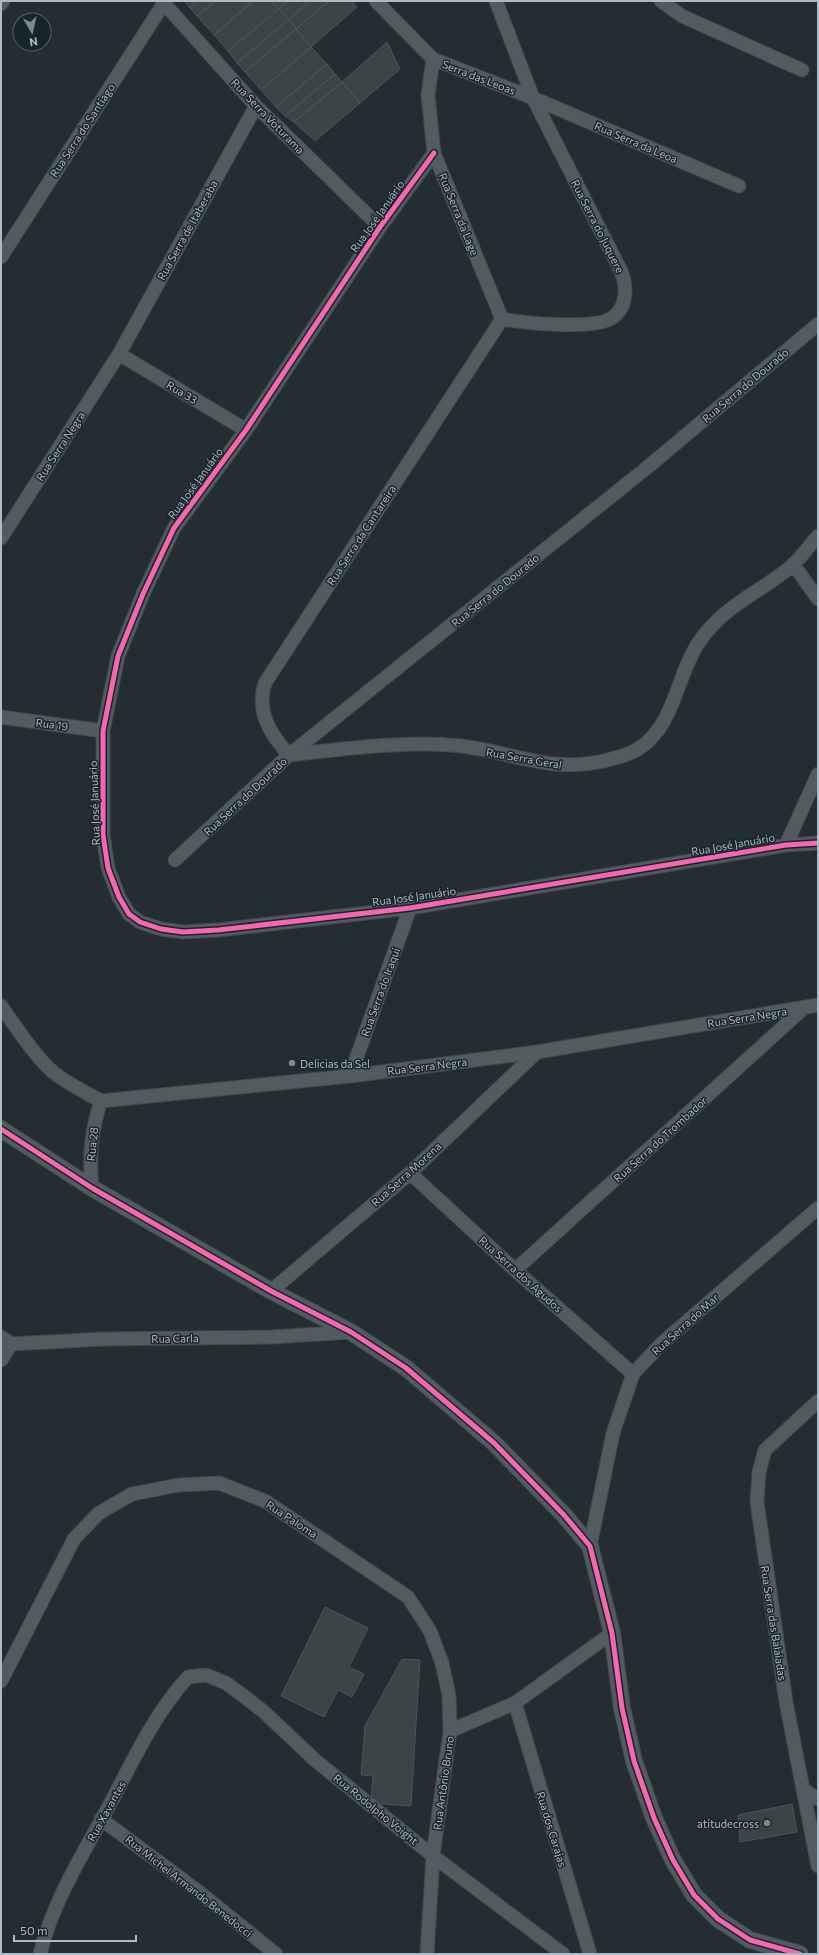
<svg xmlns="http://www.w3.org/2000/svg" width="819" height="1955" font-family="Commissioner,sans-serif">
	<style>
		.building { fill: #3c4448; stroke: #4b555a }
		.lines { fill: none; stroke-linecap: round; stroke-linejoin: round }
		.minor-casing { stroke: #42494c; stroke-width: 15 }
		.tertiary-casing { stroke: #42494c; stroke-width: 18 }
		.minor { stroke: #525b60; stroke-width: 13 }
		.tertiary { stroke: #525b60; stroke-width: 16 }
		.cycleway-casing { stroke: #17252c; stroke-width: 8 }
		.cycleway { stroke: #f766af; stroke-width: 5 }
		.poi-dot { fill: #7c8991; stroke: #17252c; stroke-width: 1.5 }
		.labels { text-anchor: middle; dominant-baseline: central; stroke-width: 3; stroke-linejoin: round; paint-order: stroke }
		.street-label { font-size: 11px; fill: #abbbc5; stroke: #17252c }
		.poi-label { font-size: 11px; fill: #abbbc5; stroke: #17252c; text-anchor: start }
	</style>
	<rect width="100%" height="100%" fill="#242d31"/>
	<path class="building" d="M184,1h14l-8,7z
		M198,1h17l-18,15 -7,-8z
		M215,1h38l-39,34 -17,-19z
		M253,1h18l8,8 -51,42 -14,-16z
		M271,1h16l-8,8z
		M287,1h23l-21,18 -10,-10z
		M310,1h19l-33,28 -7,-10z
		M329,1h23l5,6 -46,40 -15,-18z
		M279,9l10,10 -52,44 -9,-12z
		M289,19l7,10 -51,43 -8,-9z
		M296,29l15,18 -50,43 -16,-18z
		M387,42l13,27 -40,34 -18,-21z
		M311,47l16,17 -51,43 -15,-17z
		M327,64l8,10 -50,42 -9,-9z
		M335,74l7,8 -48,40 -9,-6z
		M342,82l18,21 -45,38 -21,-19z
		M325,1607l43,21 -19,39 15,7 -12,23 -14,-7 -14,27 -43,-21z
		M402,1659l18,1 -9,146 -40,-3 2,-27 -12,-1 4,-49z
		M792,1804l5,28 -57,10 -2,-27z"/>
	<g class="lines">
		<g class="minor-casing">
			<path id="minor" d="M162,1l94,105 124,121
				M376,1l57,58 100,39 206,88
				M496,1l37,97 88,173c6,15 7,36 -9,47 -19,12 -88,5 -110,1
				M661,1l21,15 120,54
				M1,4l2,-3
				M433,59l-5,36 6,58 68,166
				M434,153l-54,74 -134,203 -72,98 -31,66 -25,62 -15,75v104l5,33 11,29 10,17 11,8 21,7 22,3 35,-2 192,-22 376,-63 32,-2
				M1,257l163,-254
				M119,354l127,76
				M1,538l118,-184 137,-248
				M793,564l25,35
				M1,717l102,14
				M289,755c45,-5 90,-11 135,-11 13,0 26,1 38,2 54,7 89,28 146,14 10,-3 21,-5 30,-11 37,-23 38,-73 61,-107 26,-38 61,-49 94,-77 9,-9 17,-20 25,-29
				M289,755c-19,-21 -33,-43 -24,-72l237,-364
				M786,845l32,-71
				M175,860l114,-105 360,-289 169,-142
				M1,1006c16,22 32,48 52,66 15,12 32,20 48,29l249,-25 187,-24 281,-47
				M350,1076l60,-168
				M410,1173l105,97 118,104
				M92,1188c-3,-31 -1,-57 9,-87
				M515,1270l290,-263
				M271,1291l139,-118 127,-121
				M1,1337l10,7 92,-5 169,-2 79,-5
				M1,1360l10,-16
				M818,1401l-53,49 -6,22 -2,30 29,200 32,164
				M590,1546l23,-113 20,-59 28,-30 157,-136
				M1,1681l73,-142 25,-26 33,-19 47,-9 40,-2 46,18 143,96 22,34 12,32 7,32 1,36
				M515,1703l75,251
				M804,1790l14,9
				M101,1819l98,73 77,62
				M40,1954c13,-53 43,-100 69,-148 24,-45 45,-92 79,-129l18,-2 20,8 19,14 19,15 51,48 118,96 130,98
				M427,1954l6,-98 17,-125 65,-28 97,-70"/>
		</g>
		<g class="tertiary-casing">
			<path id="tertiary" d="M1,1129l91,59 179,103 80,41 55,36 88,75 70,72 26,31 22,87 10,75 12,53 20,57 19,42 21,35 24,24 32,21 50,14"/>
		</g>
		<use href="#minor" class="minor"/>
		<use href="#tertiary" class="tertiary"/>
		<g class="cycleway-casing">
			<path id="cycleway" d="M434,153l-54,74 -134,203 -72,98 -31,66 -25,62 -15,75v104l5,33 11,29 10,17 11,8 21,7 22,3 35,-2 192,-22 376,-63 32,-2
				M1,1129l91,59 179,103 80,41 55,36 88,75 70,72 26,31 22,87 10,75 12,53 20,57 19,42 21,35 24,24 32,21 50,14"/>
		</g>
		<use href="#cycleway" class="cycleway"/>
	</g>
	<g class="poi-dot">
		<circle cx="292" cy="1063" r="4"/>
		<circle cx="767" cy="1823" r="4"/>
	</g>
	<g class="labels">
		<g class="street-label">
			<text transform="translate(479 77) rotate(21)">Serra das Leoas</text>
			<text transform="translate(268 116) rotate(46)">Rua Serra Voturama</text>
			<text transform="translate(82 130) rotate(-57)">Rua Serra do Santiago</text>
			<text transform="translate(636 142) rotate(23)">Rua Serra da Leoa</text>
			<text transform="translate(459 214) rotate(68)">Rua Serra da Lage</text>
			<text transform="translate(377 216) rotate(-55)">Rua José Januário</text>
			<text transform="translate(598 226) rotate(63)">Rua Serra do Juquere</text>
			<text transform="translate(187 230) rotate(-61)">Rua Serra de Itaberaba</text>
			<text transform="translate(745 385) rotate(-40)">Rua Serra do Dourado</text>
			<text transform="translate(182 392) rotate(31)">Rua 33</text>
			<text transform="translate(60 446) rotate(-57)">Rua Serra Negra</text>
			<text transform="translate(195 483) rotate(-54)">Rua José Januário</text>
			<text transform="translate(361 535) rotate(-57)">Rua Serra da Cantareira</text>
			<text transform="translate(495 590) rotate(-39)">Rua Serra do Dourado</text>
			<text transform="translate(52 724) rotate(7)">Rua 19</text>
			<text transform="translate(524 758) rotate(10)">Rua Serra Geral</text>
			<text transform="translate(245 796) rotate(-43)">Rua Serra do Dourado</text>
			<text transform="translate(94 803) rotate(-92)">Rua José Januário</text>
			<text transform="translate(733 844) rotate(-10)">Rua José Januário</text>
			<text transform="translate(414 896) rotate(-8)">Rua José Januário</text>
			<text transform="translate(380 992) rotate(-70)">Rua Serra do Iraqui</text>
			<text transform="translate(747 1017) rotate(-9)">Rua Serra Negra</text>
			<text transform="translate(427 1066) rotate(-7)">Rua Serra Negra</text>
			<text transform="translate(660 1139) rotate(-42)">Rua Serra do Trombador</text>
			<text transform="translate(92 1144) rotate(-84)">Rua 28</text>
			<text transform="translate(406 1174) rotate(-42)">Rua Serra Morena</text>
			<text transform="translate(521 1274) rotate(42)">Rua Serra dos Agudos</text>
			<text transform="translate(685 1324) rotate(-42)">Rua Serra do Mar</text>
			<text transform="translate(175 1338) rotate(-1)">Rua Carla</text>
			<text transform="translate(292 1519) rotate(33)">Rua Paloma</text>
			<text transform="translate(774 1623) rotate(81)">Rua Serra das Balaiadas</text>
			<text transform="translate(443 1783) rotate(-82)">Rua Antônio Bruno</text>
			<text transform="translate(376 1809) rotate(39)">Rua Rodolpho Voight</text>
			<text transform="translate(106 1811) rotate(-61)">Rua Xavantes</text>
			<text transform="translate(552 1829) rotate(73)">Rua dos Carajas</text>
			<text transform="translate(189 1886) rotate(38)">Rua Michel Armando Benedocci</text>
		</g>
		<g class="poi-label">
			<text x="300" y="1063">Delicias da Sel</text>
			<text x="759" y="1823" text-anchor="end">atitudecross</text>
		</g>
	</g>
	<rect width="819" height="1955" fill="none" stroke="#abbbc5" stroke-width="4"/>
	<g transform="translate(32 32) rotate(171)"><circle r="19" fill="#17252c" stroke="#526169"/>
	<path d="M0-3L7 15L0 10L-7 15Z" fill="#7c8991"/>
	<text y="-6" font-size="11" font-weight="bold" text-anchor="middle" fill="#abbbc5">N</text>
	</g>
	<path d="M14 1935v6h122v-6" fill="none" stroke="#abbbc5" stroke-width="2"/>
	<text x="20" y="1935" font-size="12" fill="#abbbc5" stroke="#17252c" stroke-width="3" paint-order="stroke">50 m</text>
</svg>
